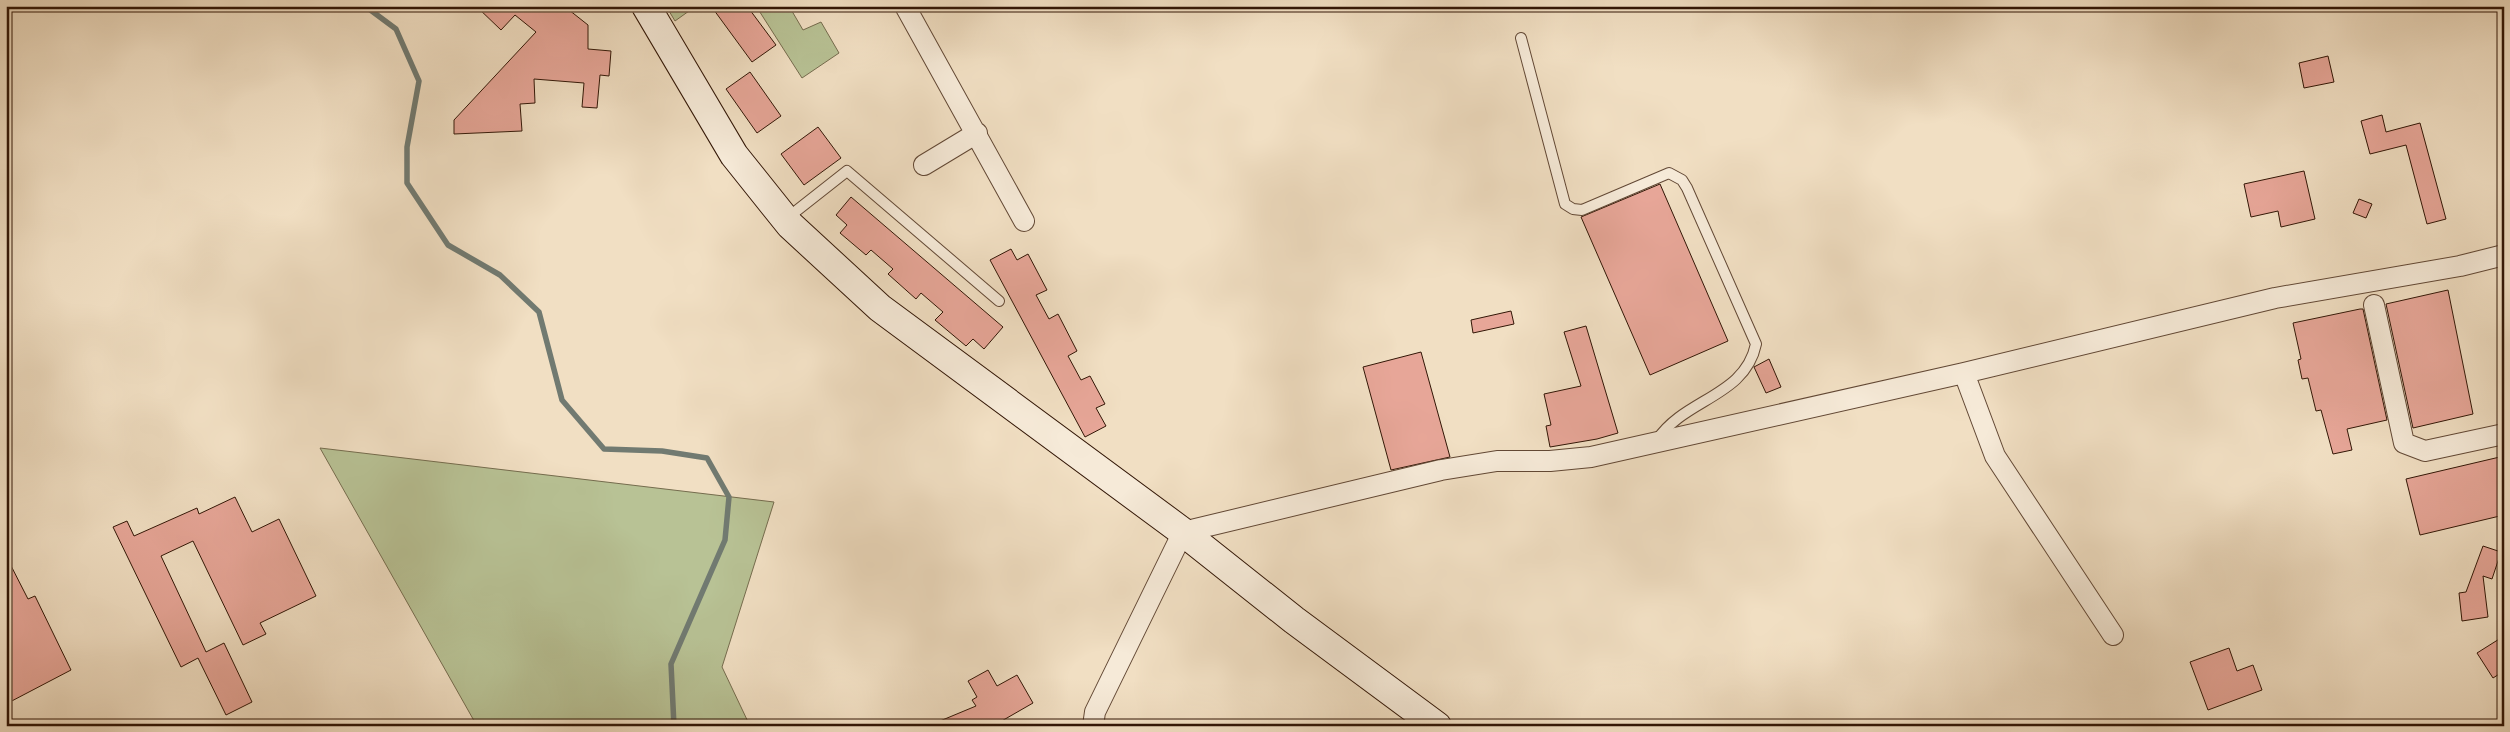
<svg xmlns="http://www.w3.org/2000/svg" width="2510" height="732" font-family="'Libre Bodoni',serif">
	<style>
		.green { fill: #b8c295; stroke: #756c4e }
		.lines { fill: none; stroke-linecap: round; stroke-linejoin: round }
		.stream { stroke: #717a71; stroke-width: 5.5 }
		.building { fill: #e7a698; stroke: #321606 }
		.service-casing { stroke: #624835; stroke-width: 12 }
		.minor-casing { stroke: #624835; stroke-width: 22 }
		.secondary-casing { stroke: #321606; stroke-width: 30 }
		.service { stroke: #f6ead8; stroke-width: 10 }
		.minor { stroke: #f6ead8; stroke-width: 20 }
		.secondary { stroke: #f6ead8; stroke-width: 28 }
	</style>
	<rect width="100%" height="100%" fill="#f1dfc3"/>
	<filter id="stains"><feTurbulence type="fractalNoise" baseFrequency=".004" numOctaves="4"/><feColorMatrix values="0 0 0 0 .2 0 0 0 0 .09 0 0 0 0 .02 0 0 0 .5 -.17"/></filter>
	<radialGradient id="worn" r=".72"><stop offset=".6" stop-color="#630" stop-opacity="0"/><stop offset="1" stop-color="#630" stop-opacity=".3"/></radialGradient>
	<path class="green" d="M666,6h30l-21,15z
		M756,6h33l14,24 18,-8 18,31 -37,25z
		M320,448l454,54 -52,165 28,59h-273z"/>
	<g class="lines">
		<path class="stream" d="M365,6l31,23 23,52 -12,66v36l41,62 52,30 39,37 23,88 42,49 58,2 45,7 22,39 -4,43 -54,124 3,62"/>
	</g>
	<path class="building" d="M476,6h88l24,19v24l23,2 -2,25 -9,-1 -3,33 -15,-1 2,-24 -50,-4 1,24 -15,1 2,27 -68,3v-14l82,-88 -21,-17 -14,15z
		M711,6h36l29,39 -24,17z
		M2328,56l6,26 -30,6 -5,-25z
		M750,72l31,44 -24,17 -31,-44z
		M2382,115l4,17 34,-9 26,96 -19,5 -21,-79 -36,9 -9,-33z
		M818,127l23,31 -37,27 -23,-31z
		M2304,171l11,48 -34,8 -3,-16 -27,6 -7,-33z
		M1660,184l68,157 -78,34 -69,-158z
		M851,197l152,130 -19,22 -11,-10 -7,7 -31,-26 8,-8 -22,-19 -5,6 -28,-25 5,-5 -22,-19 -5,5 -26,-22 7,-8 -11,-10z
		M2359,199l13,5 -6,14 -13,-5z
		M1011,249l6,11 11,-6 19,36 -11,5 13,24 9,-5 19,37 -9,5 13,24 9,-4 15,28 -9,4 10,18 -21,11 -95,-177z
		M2448,290l25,124 -60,14 -27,-124z
		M2360,309h3l24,111 -40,9 5,21 -19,4 -12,-44 -5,1 -8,-33 -6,1 -4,-19 3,-1 -8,-36z
		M1511,311l3,13 -41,9 -2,-13z
		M1586,326l32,107 -21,6 -47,8 -4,-21 5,-1 -7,-31 37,-8 -17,-54z
		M1421,352l29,105 -59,13 -28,-103z
		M1769,359l12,28 -15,6 -12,-26z
		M2504,456v59l-84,20 -14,-56z
		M235,497l17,35 27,-13 37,77 -56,27 6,11 -23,11 -50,-104 -32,15 45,96 18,-9 28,59 -26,13 -28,-57 -17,9 -68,-140 14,-6 7,15 63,-28 2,6z
		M2483,546l18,6 -9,27 -9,-3 5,41 -26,4 -3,-28 7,-1z
		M6,556l22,43 7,-3 36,74 -65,34z
		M2504,636v35l-11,7 -16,-25z
		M2229,648l8,23 16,-6 9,25 -54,20 -18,-48z
		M988,670l9,16 20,-11 16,28 -40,23h-65l48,-20 -4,-6 5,-3 -9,-16z"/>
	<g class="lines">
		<g class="service-casing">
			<path id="service" d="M1521,38l44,166 8,5 9,1 87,-37 13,7 5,8 69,156c-11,53 -71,54 -99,96
				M786,219l61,-48 152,130"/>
		</g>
		<g class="minor-casing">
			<path id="minor" d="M905,6l119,215
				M924,165l53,-32
				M2374,305l30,138 21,8 79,-17
				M1964,373l31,83 118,179
				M1093,726l2,-14 88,-180 258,-62 56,-9h53l41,-4 373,-84 311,-75 185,-32 44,-11"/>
		</g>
		<g class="secondary-casing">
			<path id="secondary" d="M646,6l88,149 56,70 90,83 303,224 111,88 143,106"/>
		</g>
		<use href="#service" class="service"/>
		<use href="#minor" class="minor"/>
		<use href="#secondary" class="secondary"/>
	</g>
	<rect width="2510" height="732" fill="none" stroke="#f1dfc3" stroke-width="25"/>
	<rect x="8" y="8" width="2495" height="717" fill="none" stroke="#321606" stroke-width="2.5"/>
	<rect x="12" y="12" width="2485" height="707" fill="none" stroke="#321606"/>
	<rect width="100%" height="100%" filter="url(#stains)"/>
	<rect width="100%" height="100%" fill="url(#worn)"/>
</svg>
